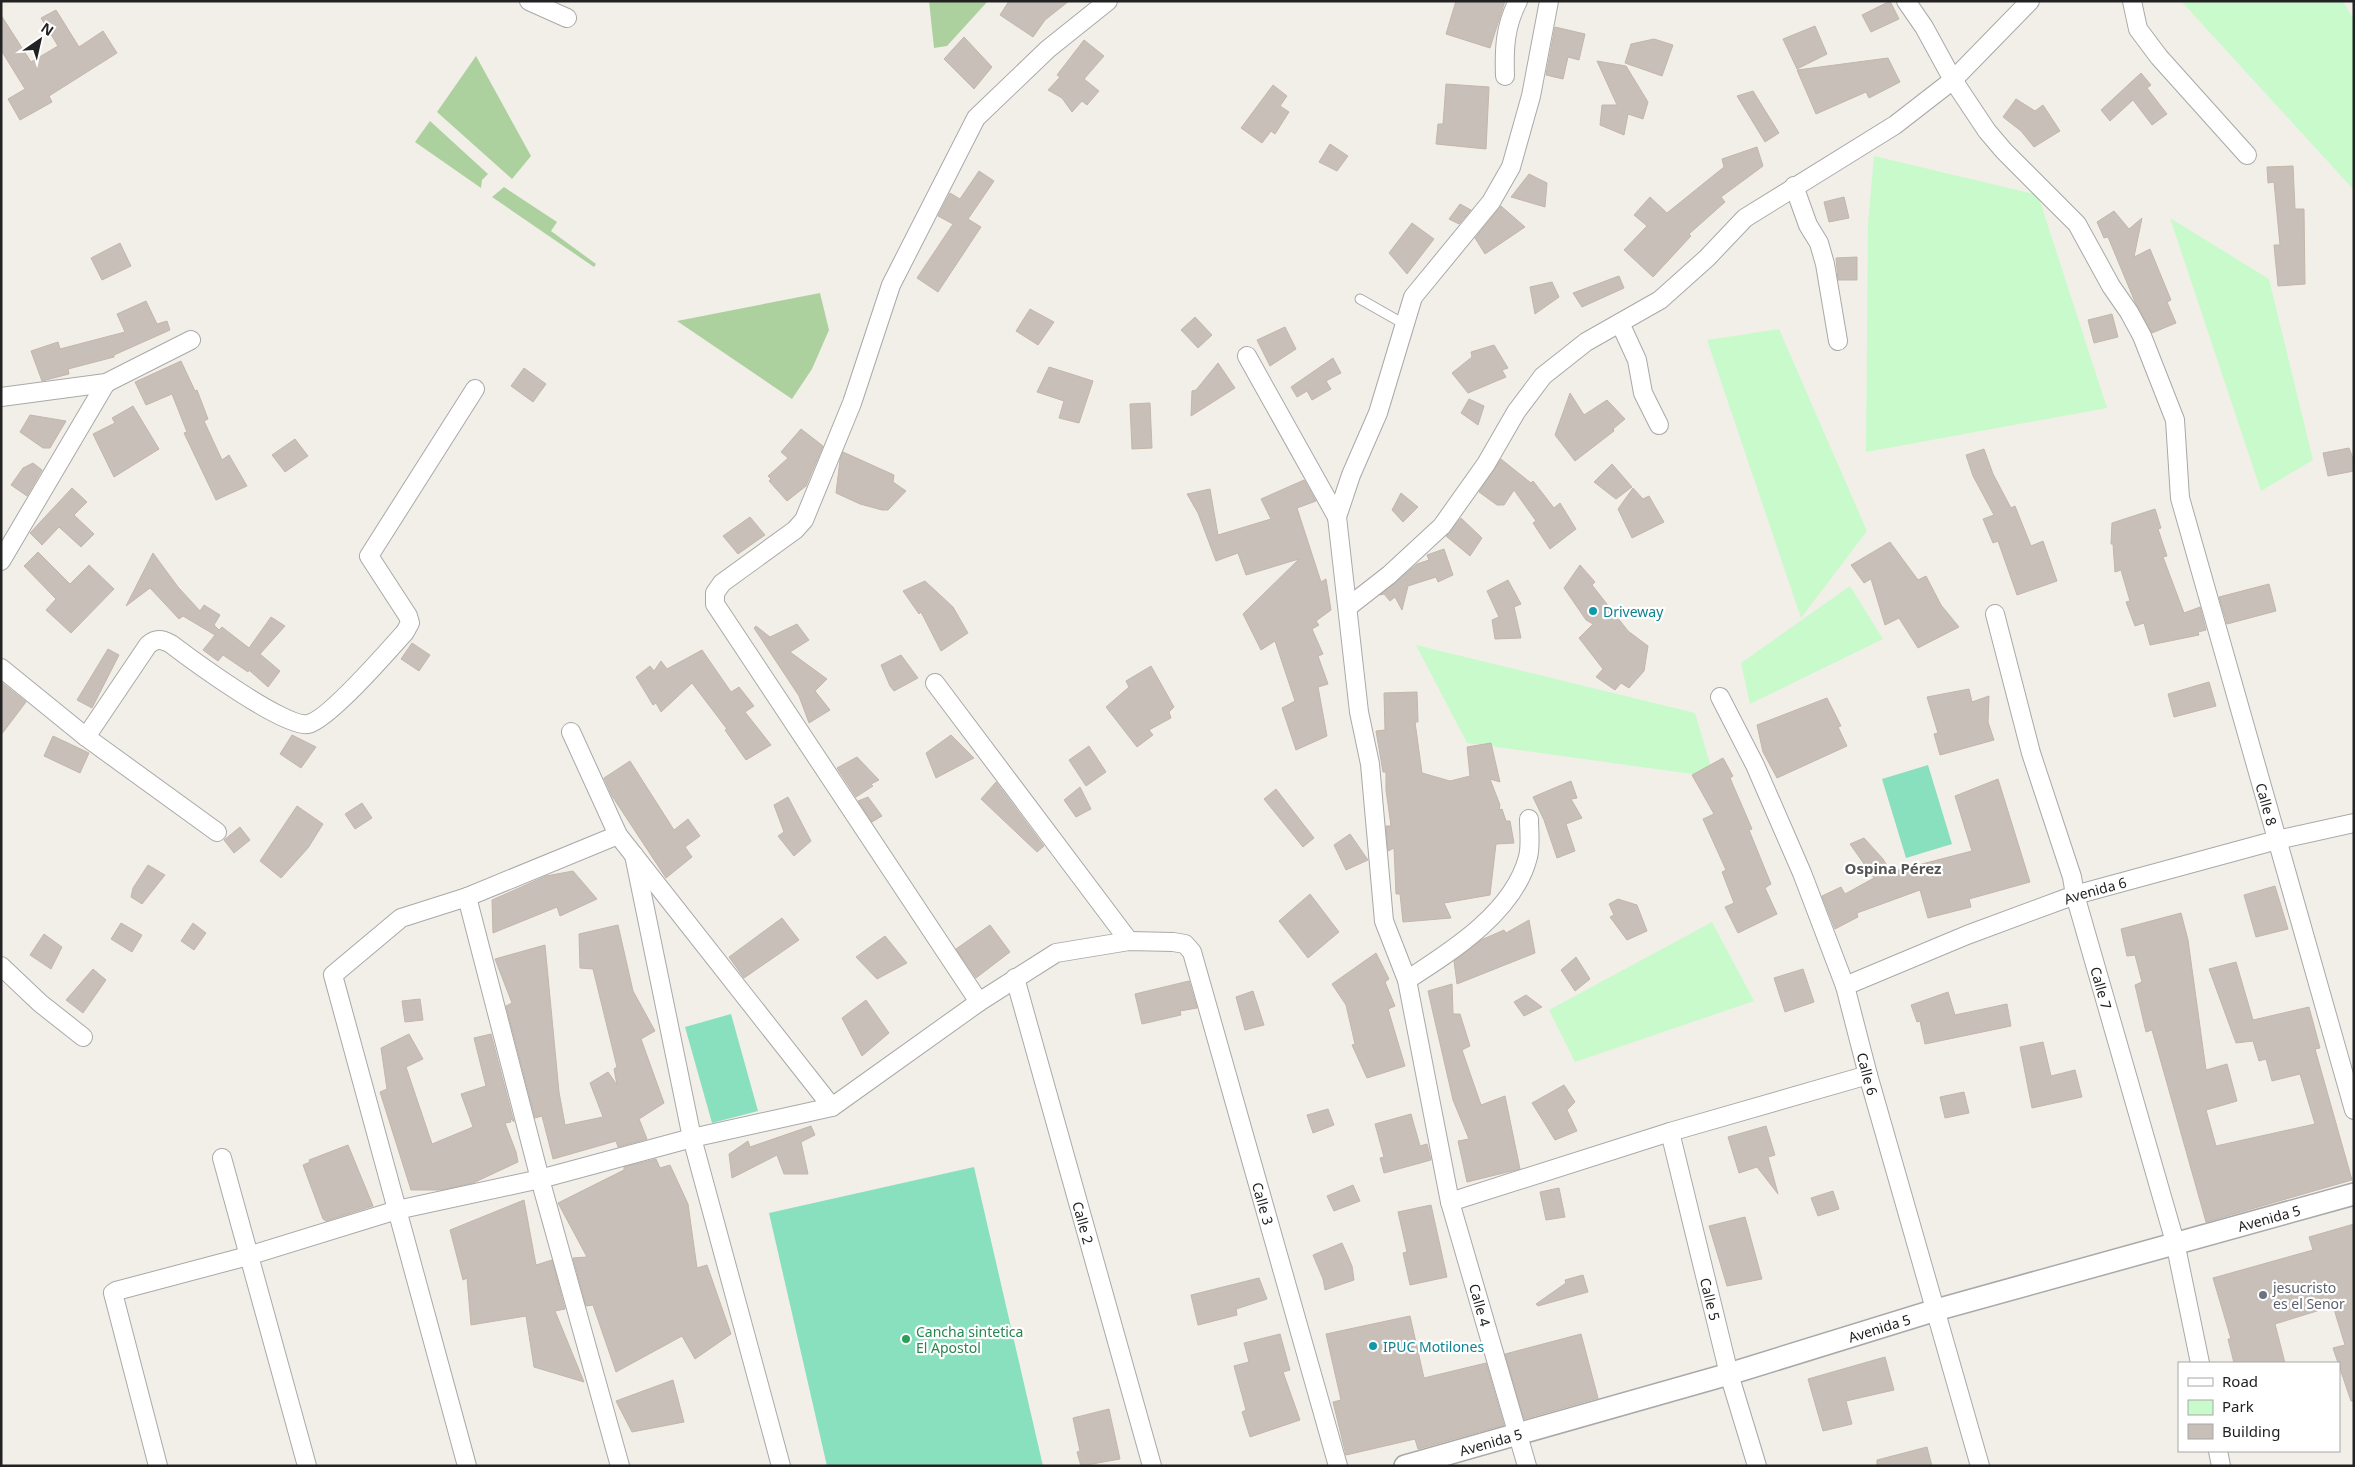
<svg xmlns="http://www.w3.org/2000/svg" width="2355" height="1467" font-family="'Noto Sans',sans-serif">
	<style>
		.forest { fill: #add19e }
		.park { fill: #c8facc }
		.pitch { fill: #88e0be }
		.building { fill: #c7bfb8; stroke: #c4b6ab }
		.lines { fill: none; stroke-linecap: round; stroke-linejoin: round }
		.service-casing { stroke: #a9a9a9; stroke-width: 11 }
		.minor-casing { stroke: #a9a9a9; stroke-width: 20 }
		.tertiary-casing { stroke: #a9a9a9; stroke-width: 24 }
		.service { stroke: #fff; stroke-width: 9 }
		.minor { stroke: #fff; stroke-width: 18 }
		.tertiary { stroke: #fff; stroke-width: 21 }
		.culture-dot { fill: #0f9aa8; stroke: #fff; stroke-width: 2 }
		.worship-dot { fill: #6b7280; stroke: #fff; stroke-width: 2 }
		.leisure-dot { fill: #2e9e5b; stroke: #fff; stroke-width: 2 }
		.labels { text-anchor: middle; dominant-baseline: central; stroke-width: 4.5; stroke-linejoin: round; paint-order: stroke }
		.culture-label { font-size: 14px; fill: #0d838f; stroke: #fff; text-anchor: start }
		.street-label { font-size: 14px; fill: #222; stroke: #fff }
		.worship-label { font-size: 14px; fill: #5b616d; stroke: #fff; text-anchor: start }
		.leisure-label { font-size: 14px; fill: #27864d; stroke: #fff; text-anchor: start }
		.neighbourhood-label { font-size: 15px; font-weight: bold; fill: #555; stroke: #fff }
	</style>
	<rect width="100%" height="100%" fill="#f2efe9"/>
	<path class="forest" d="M929,1h59l-41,45 -13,2z
		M476,56l55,100 -19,23 -75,-67z
		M430,121l58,53 -6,6 -1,8 -66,-46z
		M504,187l53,35 -6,9 45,33 -2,3 -102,-70z
		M820,293l9,37 -17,39 -20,30 -115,-78z"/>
	<path class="park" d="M2181,1h162l11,19v170z
		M1874,156l164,39 69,213 -241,44 2,-228z
		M2170,218l99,61 44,181 -52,31z
		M1779,329l88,202 -66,87 -94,-278z
		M1850,586l33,53 -133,65 -9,-41z
		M1416,645l279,68 19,64 -247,-34z
		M1712,922l42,79 -179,61 -26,-52z"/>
	<path class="pitch" d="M1928,765l24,79 -46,14 -24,-79z
		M731,1014l27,97 -46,12 -27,-96z
		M974,1167l69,299h-216l-58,-253z"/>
	<path class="building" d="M1009,1h60l-24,19 -12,17 -33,-22z
		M1456,1h49l-15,47 -44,-14z
		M1890,1l9,18 -28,13 -9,-17z
		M56,10l23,37 24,-16 14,22 -68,43 3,6 -32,18 -12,-21 17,-10 -24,-39v-35l30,47 27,-16 -17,-28z
		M1815,26l12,28 -30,15 -14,-30z
		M1555,27l30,7 -6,26 -11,-3 -5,22 -17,-4z
		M964,37l28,30 -18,22 -30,-30z
		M1654,39l19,6 -11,31 -37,-13 6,-19z
		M1084,40l20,16 -20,23 15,12 -12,14 -5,-4 -10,11 -10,-14 -14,-8 12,-13 -3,-2z
		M1888,58l12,24 -31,16 -3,-6 -50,22 -19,-44z
		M1597,61l29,5 22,36 -5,17 -15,-5 -4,21 -24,-10 2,-20h15z
		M2141,73l10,12 -4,3 20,26 -15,11 -19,-25 -23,21 -9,-11z
		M1446,84l43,3 -3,62 -50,-5 2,-20h5z
		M1273,85l14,11 -7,10 9,6 -14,22 -4,-3 -9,12 -21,-15z
		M1753,91l26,42 -14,9 -28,-46z
		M2016,99l19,12 8,-6 17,26 -26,16 -13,-16 -18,-14z
		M1330,144l18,12 -11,15 -18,-9z
		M1757,147l6,19 -42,31 4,5 -36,32 2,2 -38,41 -29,-27 23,-24 -13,-11 16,-18 17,16 57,-46 -2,-8z
		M2293,166l2,43h9l1,75 -27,2 -4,-41h6l-6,-63 -6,1 -1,-16z
		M979,171l15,10 -26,38 13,8 -43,65 -21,-14 36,-54 -15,-8 12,-23 10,6z
		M1529,174l18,9 -2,24 -34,-10z
		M1844,197l5,21 -20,4 -5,-20z
		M1460,204l11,6 -12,14 -10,-5z
		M1501,206l24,21 -40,27 -10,-16z
		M2114,211l15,18 13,-11 -8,39 16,-8 21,51 -4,2 9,21 -24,10 -17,-31 -27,-65 -4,1 -7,-16z
		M1412,223l22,16 -27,35 -18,-21z
		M120,243l11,23 -29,14 -11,-22z
		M1857,257v23h-19l-2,-22z
		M1619,276l5,12 -42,19 -9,-14z
		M1552,282l7,15 -24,17 -5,-27z
		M146,301l11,23 10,-3 3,9 -56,25v2l-46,12 1,5 -27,7 -11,-30 27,-9 2,7 65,-17 -8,-18z
		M1030,309l24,13 -16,23 -22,-14z
		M2112,314l6,23 -24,6 -6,-23z
		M1195,317l17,18 -14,13 -17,-18z
		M1285,327l11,22 -26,17 -13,-26z
		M1494,345l14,23 -6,2 4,7 -38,16 -16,-20 20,-16 -1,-5z
		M1333,358l8,15 -15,8 5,8 -19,11 -5,-9 -10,6 -6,-10z
		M181,361l14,30 2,-1 11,29 -4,2 18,39 7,-5 18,31 -31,14 -32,-67 3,-1 -15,-38 -26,11 -11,-23z
		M1218,363l17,25 -44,28 1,-25 4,-1z
		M1049,367l44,14 -14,42 -20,-5 5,-17 -27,-9z
		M524,368l22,16 -13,18 -22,-16z
		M1570,393l14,22 23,-15 18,19 -12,10 1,2 -39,30 -20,-26z
		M1469,399l15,7 -6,19 -17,-12z
		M1150,403l2,45 -20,1 -2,-45z
		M133,406l26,43 -45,28 -21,-43 22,-11 -3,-5z
		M30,415l36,6 -16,27h-7l-23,-16z
		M801,429l22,17 -17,40 -19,15 -18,-20 2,-2 -3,-3 20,-18 -7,-6z
		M295,439l13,17 -23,16 -13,-17z
		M2349,448l5,13v10l-26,5 -5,-23z
		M1984,449l9,25 18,34 4,-2 16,40 12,-5 14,40 -40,14 -19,-54 -5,2 -10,-24 11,-4 -21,-39 -7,-21z
		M843,452l51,23 -1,7 13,9 -18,19h-6l-22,-6 -24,-11 4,-33z
		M1501,459l30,24 2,-2 21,27 6,-5 16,26 -26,20 -17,-26 3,-2 -22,-31 -10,15h-7l-18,-13z
		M33,463l9,7 -15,26 -16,-11 12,-17z
		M1612,464l20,23 -16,12 -22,-17z
		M1304,480l12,21 -19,7 24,74 5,-3 5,31 -15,11 3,4 -7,4 11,25 -5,2 10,28 -10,3 9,49 -31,14 -14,-42 13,-7 -20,-60 -14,9 -18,-36 56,-55 -53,16 -8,-22 -22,8 -18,-48 -11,-19 23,-5 8,46 53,-16 -10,-20z
		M72,488l15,14 -13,13 20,19 -13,13 -22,-20 -17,18 -12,-12z
		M1633,488l10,11 6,-3 15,26 -32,16 -14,-29z
		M1401,493l17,14 -15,15 -11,-12z
		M2155,509l6,19 -3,1 9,27 -4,1 21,56 16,-6 6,23 -8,2 1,3 -49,10 -6,-22 -9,3 -9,-24 4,-1 -9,-31 -6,2 -2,-28h-2l1,-21z
		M750,517l15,18 -27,19 -15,-18z
		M1461,518l21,20 -12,18 -24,-20z
		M1890,542l28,38 8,-4 15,29 18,22 -41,21 -19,-30 -14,7 -14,-46 -7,4 -13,-18z
		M1444,549l9,26 -15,7 -2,-5 -28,9 -6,24 -7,-13 -5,4 -6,-7 -4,1 37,-31 12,-4 -2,-5z
		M38,552l32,32 19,-19 25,24 -43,44 -25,-23 10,-11 -32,-33z
		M153,553l25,34 22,24 4,-6 16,10 -6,10 5,5 3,-3 27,21 22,-31 14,9 -25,28 20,17 -12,16 -19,-17 -1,2 -25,-17 -5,6 -15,-11 12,-15 -32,-19 -4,3 -29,-31 -24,18z
		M1580,565l15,17 -3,3 36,46 20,15 -4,25 -15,17 -8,-5 -6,7 -19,-13 7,-8 -24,-31 14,-14 -7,-4 -22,-32z
		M1508,580l13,24 -7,3 7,31 -26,1 -3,-19 7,-3 -12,-26z
		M925,581l28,26 15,26 -27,18 -20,-39 -2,2 -16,-23z
		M2269,584l7,27 -49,13 -8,-27z
		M797,624l12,16 -19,12 37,27 -12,12 15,19 -21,13 -10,-27 -45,-68 2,-2 14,11z
		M412,643l18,12 -11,16 -18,-12z
		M108,649l11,6 -27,53 -15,-8z
		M702,650l29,42 8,-5 15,19 -9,6 26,33 -25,15 -21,-30 2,-1 -35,-46 -31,29 -5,-9 -3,2 -17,-28 14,-11 4,5 7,-10 6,8z
		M901,655l17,23 -24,13 -4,-5 -9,-21z
		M1151,666l23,41 -5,5 2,6 -22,12 4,5 -16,12 -31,-40 23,-20 -3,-6z
		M1,682l25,20 -25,33z
		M2209,682l7,24 -42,11 -6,-23z
		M1969,689l3,13 17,-6 -1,26 6,18 -54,15 -6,-21 4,-1 -11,-36z
		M1417,692l1,30h-3l7,51 28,8 20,-5 -3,-29 24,-4 9,39 -10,-3 10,26 -1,5 3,-1 4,12h4l4,22 -18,1 -6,51 -46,8 7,15 -48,4 -3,-28h-4l-2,-46 -6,3 -2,-25h5l-5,-36v-18h-3l-7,-41 9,-1 -1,-37z
		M1827,698l14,28 -3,1 9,19 -70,32 -14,-26 -6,-27z
		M292,735l24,12 -15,21 -21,-14z
		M951,735l23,23 -38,20 -10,-25z
		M53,736l36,17 -9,20 -36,-17z
		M1089,746l17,26 -20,14 -17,-26z
		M857,757l22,23 -8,4 2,2 -17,11 -19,-29z
		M1723,758l10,18 -3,2 22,51 -3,1 22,54 -6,4 12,26 -39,19 -13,-26 9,-4 -12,-31 4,-2 -23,-51 11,-5 -22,-39z
		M630,761l44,69 14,-11 12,17 -15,11 7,10 -26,21 -54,-82 -8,-18z
		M1998,779l32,103 -61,17 2,8 -43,11 -8,-28 -63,23 1,4 -23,12 -13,-33 19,-9 4,7 29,-16 -24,-34 14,-6 19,21 8,13 81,-21 -17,-55z
		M1571,781l6,17 -6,1 11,19 -16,6 9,27 -18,7 -13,-38 -11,-23z
		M996,782l48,64 -7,6 -56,-53z
		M1080,787l11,22 -15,8 -12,-17z
		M1276,789l38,49 -11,9 -39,-48z
		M788,797l23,44 -17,15 -16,-20 6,-4 -10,-27z
		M868,797l14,19 -10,6 -14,-21z
		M362,803l10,15 -17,11 -10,-15z
		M297,806l26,18 -15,24 -27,30 -21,-17z
		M240,827l10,13 -16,13 -10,-13z
		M1350,834l18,26 -22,10 -12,-25z
		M148,865l17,10 -23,29 -11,-7 2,-9z
		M573,871l24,28 -37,17 -3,-9 -64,26 -1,-33 54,-24z
		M2275,886l13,43 -32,8 -12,-42z
		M1310,894l29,38 -31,26 -29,-37z
		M1618,899l19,6 10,26 -20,9 -17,-23 4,-2 -5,-11z
		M2181,913l7,27 18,130 21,-6 10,37 -31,9 10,36 99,-22 -15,-50 -28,7 -6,-22 -7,2 -6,-20 -17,2 -27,-74 27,-7 17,58 56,-13 11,41 -5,1 37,131 -146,42 -54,-192 -6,2 -11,-47 7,-3 -7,-27 -8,1 -6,-27z
		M782,918l17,22 -55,38 -15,-21z
		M1529,920l6,33 -78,31 -3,-23 27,-21 23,-10 2,3z
		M121,923l21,12 -10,17 -21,-13z
		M193,923l13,10 -12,17 -13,-9z
		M618,925l15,66 22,40 -14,8 23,64 -25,16 8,20 -29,8 -2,-6 -63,18 -11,-43 -7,2 -29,-112 6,-3 -17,-44 50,-14 14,147 6,33 38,-8 -13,-34 18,-11 9,13 -3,-16 3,-2 -24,-98 -13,-1 -1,-34z
		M990,925l20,27 -34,26 -20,-29z
		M44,934l18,13 -11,22 -21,-14z
		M885,936l22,27 -30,16 -21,-22z
		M1376,953l13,26 -4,3 10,24 -7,3 17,57 -38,12 -15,-33 3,-1 -9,-39 -14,-21z
		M1576,957l14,22 -15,12 -14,-21z
		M93,969l13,11 -23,33 -17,-13z
		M1803,969l11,33 -29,10 -11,-34z
		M1189,981l8,27 -17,3 1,4 -39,9 -7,-30z
		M1452,984l1,30h7l10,32 -8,4 19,55 24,-9 15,73 -53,13 -9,-41 11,-2 -16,-39 -25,-109z
		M1253,991l11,34 -19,5 -9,-33z
		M1948,992l7,23 52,-11 4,22 -86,18 -5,-23 -3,1 -6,-17z
		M1526,995l16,12 -18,9 -10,-14z
		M420,999l3,21 -18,2 -3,-21z
		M866,1000l23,33 -27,23 -20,-38z
		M409,1034l14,25 -17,8 26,77 41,-17 -12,-33 25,-8 -12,-48 17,-4 23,88 -4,-4 1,4 -6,1 11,29 2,10 -45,21 -32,7h-30l-31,-98 7,-3 -6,-41z
		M2043,1042l8,34 24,-6 7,27 -50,11 -12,-61z
		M1564,1085l11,17 -8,8 10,21 -22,9 -23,-37z
		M1964,1092l5,21 -24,5 -5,-21z
		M1328,1109l6,16 -21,8 -6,-18z
		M1411,1114l9,32 7,-2 4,16 -47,13 -4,-15 4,-1 -9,-33z
		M811,1126l4,9 -14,7 7,32h-24l-7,-19 -45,23 -3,-24 19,-13 2,6z
		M1766,1126l9,29 -7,2 10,37 -21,-27 -18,6 -11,-36z
		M348,1145l25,61 -47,15 -3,-2 -20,-54 7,-3 -1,-2z
		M656,1159l4,9 10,-3 18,39 9,64 10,-3 24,69 -36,25 -13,-23 -66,36 -23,-67 -7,1 -13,-48 14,-1 -29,-54 66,-33v-3z
		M1353,1185l7,16 -26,10 -7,-15z
		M1559,1188l6,29 -19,3 -6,-28z
		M1833,1191l6,18 -21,7 -7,-18z
		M524,1200l12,65 16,-5 13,49 -10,2 29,71 -50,-15 -8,-51 -55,9 -4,-47 -4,2 -13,-50z
		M1431,1205l16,72 -37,8 -7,-32 4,-1 -9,-40z
		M1745,1217l17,62 -35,7 -18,-60z
		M2354,1224v177h-3l-18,-53 12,-3 -12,-39 -58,18 10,39h-51l-6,-24h3l-18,-61 100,-28 -4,-13z
		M1342,1243l10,23 2,14 -29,10 -2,-11 -10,-24z
		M1583,1275l5,17 -50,14 -2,-2 30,-21 -1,-3z
		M1259,1278l8,21 -31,10 1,6 -39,10 -7,-30z
		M1410,1316l14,62 62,-15 18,62 -86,24 -3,-10 -69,16 -13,-53 8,-2 -15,-66z
		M1280,1334l10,36 -7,2 17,48 -50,17 -8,-25 4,-2 -12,-44 15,-4 -5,-19z
		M1581,1334l17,64 -74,21 -19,-65z
		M1885,1357l9,33 -48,11 6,23 -29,7 -15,-52z
		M673,1380l11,42 -52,10 -16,-31z
		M1109,1409l11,50 -39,7 -4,-14 3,-1 -7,-33z
		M1927,1447l5,19h-55v-6z"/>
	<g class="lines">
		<g class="service-casing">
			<path id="service" d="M1360,299l44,25"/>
		</g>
		<g class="minor-casing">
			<g id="minor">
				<path d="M529,1l38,17"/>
				<path id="s1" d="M1906,1l18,26 29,53 34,51 17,20 73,73 34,62 18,26 13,24 33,84 5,78 174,612"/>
				<path d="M2132,1l6,28 21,28 88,98"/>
				<path d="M1505,76c-1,-28 0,-50 13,-75"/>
				<path d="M1794,186l14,39 11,18 6,21 13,77"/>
				<path d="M1620,323l17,37 6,33 16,32"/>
				<path d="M1247,356l90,161"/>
				<path d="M1,397l105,-14 85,-43"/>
				<path d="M1,561l105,-178"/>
				<path d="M1348,607l41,-32 53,-49 44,-62 30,-52 27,-36 43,-34 74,-42 47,-42 38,-40 150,-93 58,-45 77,-79"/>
				<path id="s2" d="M1995,614l36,139 41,124 3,18 100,347 25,121"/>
				<path d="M1,668l85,69 131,95"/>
				<path d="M935,683l194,258"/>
				<path id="s3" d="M1720,697l35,68 47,108 43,113 23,89 112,391"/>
				<path d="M571,732l47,103 214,272"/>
				<path d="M86,737l62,-92c8,-7 14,-6 23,-1 21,16 115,85 137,80 20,-4 81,-74 97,-92l5,-9 -2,-7 -39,-60 106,-167"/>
				<path d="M634,855l58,283 89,328"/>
				<path d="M467,897l73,282 80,287"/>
				<path d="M1,966l39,37 43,34"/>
				<path id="s4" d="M1015,978l137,488"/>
				<path d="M1407,980c45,-29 107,-68 121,-123 3,-11 1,-26 1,-38"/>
				<path id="s5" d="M1845,986l122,-51 108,-40 202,-55 77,-17"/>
				<path d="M979,1002l-264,-398v-11l7,-10 73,-53 9,-10 48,-117 39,-118 85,-167 72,-69 60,-48"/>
				<path id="s6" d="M1670,1132l59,242 28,92"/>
				<path d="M222,1158l85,308"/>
				<path d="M1450,1202l220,-70 198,-57"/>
				<path d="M2218,1451l3,15"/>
				<path id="s7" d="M158,1466l-45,-173 3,-2 132,-35 149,-46 143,-31 152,-41 140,-31 147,-105 77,-49 73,-12 44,1 12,2 7,8 146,514"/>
				<path d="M467,1466l-134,-491 68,-57 66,-21 151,-62"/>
				<path d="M1527,1466l-77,-264 -43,-222 -23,-59 -14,-157 -11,-52 -22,-195 14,-42 27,-62 35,-116 78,-95 20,-35 20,-71 18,-95"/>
			</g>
		</g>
		<g class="tertiary-casing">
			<g id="tertiary">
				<path id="s8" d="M1405,1466l324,-92 207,-64 418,-116"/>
			</g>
		</g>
		<use href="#service" class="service"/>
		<use href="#minor" class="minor"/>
		<use href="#tertiary" class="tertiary"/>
	</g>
	<g class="culture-dot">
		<circle cx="1593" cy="611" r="5"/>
		<circle cx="1373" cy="1346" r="5"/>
	</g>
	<circle class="worship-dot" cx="2263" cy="1295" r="5"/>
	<circle class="leisure-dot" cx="906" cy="1339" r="5"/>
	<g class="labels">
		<g class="culture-label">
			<text x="1603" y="611">Driveway</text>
			<text x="1383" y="1346">IPUC Motilones</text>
		</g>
		<g class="street-label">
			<text stroke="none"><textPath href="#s1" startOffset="899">Calle 8</textPath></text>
			<text stroke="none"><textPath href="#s5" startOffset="268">Avenida 6</textPath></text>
			<text stroke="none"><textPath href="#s2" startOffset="389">Calle 7</textPath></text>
			<text stroke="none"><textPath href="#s3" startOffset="406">Calle 6</textPath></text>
			<text stroke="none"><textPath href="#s7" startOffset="1596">Calle 3</textPath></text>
			<text stroke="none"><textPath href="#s8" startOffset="899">Avenida 5</textPath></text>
			<text stroke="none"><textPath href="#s4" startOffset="254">Calle 2</textPath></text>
			<text stroke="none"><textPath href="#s6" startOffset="172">Calle 5</textPath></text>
			<text transform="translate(1480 1305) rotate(74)">Calle 4</text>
			<text stroke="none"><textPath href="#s8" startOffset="494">Avenida 5</textPath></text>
			<text stroke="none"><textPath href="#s8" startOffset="89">Avenida 5</textPath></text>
		</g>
		<g class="worship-label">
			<text x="2273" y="1287">jesucristo<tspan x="2273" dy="16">es el Senor</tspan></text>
		</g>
		<g class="leisure-label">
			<text x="916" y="1331">Cancha sintetica<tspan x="916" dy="16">El Apostol</tspan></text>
		</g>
		<g class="neighbourhood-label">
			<text x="1893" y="868">Ospina Pérez</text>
		</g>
	</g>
	<rect width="2355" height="1467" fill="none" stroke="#222222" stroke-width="5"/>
	<rect x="2178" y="1362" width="162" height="90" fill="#ffffff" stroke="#a7a7a7"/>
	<rect x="2188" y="1378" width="25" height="8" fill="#ffffff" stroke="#a7a7a7"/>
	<text x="2222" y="1387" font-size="15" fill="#222222">Road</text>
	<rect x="2188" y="1400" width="25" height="15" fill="#c8facc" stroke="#a7a7a7"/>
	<text x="2222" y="1412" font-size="15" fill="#222222">Park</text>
	<rect x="2188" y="1424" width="25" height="15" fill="#c7bfb8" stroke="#a7a7a7"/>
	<text x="2222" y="1437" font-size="15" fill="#222222">Building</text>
	<g transform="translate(40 40) rotate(34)" stroke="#ffffff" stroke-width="4" paint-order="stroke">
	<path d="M0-4L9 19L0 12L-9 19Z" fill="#222222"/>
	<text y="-8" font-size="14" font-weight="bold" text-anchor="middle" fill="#222222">N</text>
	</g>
</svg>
